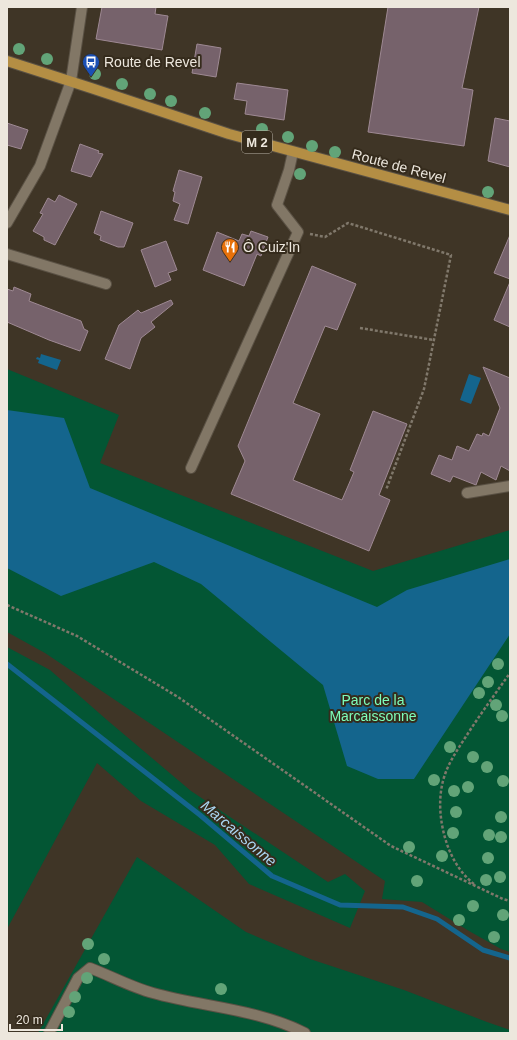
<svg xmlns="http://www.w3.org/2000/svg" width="517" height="1040" font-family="Helvetica,sans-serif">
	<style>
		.green { fill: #035634 }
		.water { fill: #14658d }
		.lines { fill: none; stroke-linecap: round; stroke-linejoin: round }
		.stream { stroke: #14658d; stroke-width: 5 }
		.building { fill: #76626b; stroke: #9e8993 }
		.service-casing { stroke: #5a5144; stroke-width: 12 }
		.minor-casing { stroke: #5a5144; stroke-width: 12 }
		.primary-casing { stroke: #5a5144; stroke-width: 12 }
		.path { stroke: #80786b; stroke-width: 2.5; stroke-dasharray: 3 2; stroke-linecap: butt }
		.service { stroke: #827766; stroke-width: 10 }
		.minor { stroke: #827766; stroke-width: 10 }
		.primary { stroke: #b48e44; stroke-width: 10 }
		.tree { fill: #62a478 }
		.labels { text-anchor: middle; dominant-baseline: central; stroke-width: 4; stroke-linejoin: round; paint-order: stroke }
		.shield { fill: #352b1c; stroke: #b6afa3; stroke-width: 1 }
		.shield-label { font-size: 13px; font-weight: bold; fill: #ede7dd }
		.poi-label { font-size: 14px; fill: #ede7dd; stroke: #352b1c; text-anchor: start }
		.street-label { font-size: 14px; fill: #ede7dd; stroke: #352b1c }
		.park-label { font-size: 14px; fill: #7effbb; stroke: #352b1c }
		.water-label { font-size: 15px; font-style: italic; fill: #aad6f2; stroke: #352b1c }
	</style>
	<rect width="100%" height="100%" fill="#3f3526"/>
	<path class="green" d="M7,369l112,46 -19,48 273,108 137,-41v422l-9,-3 -32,-18 -47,-29 -40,-3 3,-18 -340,-228 -38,-21z
		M7,647l43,23 57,50 84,71 137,91 17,-8 20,17 -15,37 -101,-44 -34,-39 -74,-44 -44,-38 -90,166z
		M137,857l109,75 64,27 94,31 83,32 23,8v3h-472z"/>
	<path class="water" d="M41,354l20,6 -4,10 -19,-7 1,-3 -3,-1 1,-2 3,1z
		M469,374l12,4 -10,26 -11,-4z
		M7,410l57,8 26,70 287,119 30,-17 103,-31v75l-96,145h-36l-31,-13 -24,-81 -122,-101 -47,-22 -93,34 -54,-28z"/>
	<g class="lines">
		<path class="stream" d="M7,664l193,151 72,61 68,29 63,2 34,12 46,31 27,8"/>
	</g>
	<path class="building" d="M102,7h54l-1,7 13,2 -6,34 -66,-11z
		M388,7h91l-17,81 11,2 -9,56 -96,-14z
		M197,44l24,4 -5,29 -24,-4z
		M237,83l51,7 -4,30 -39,-6 2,-13 -13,-2z
		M495,118l15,3v46l-22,-6z
		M7,123l21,7 -7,19 -14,-4z
		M80,144l19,7 -1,2 5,1 -12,23 -20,-6z
		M179,170l23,7 -14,47 -14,-4 6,-16 -7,-3 2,-9 -2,-1z
		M59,195l18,9 -22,41 -11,-5v-3l-11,-6 10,-17 -3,-1 8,-15 7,4z
		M101,211l32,12 -9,24h-6l-18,-7 1,-4 -7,-3z
		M251,231l17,6 -7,19 -4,-2 -13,32 -41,-16 14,-38 22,9 3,-7 7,2z
		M510,235v44l-16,-6z
		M166,241l11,29 -9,3 3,7 -16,7 -14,-37z
		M312,266l44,18 -19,46 -12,-4 -32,77 27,11 -27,66 49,20 12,-28 -4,-2 23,-59 34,13 -28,71 11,5 -21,51 -138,-57 14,-33 -7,-15z
		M510,282v45l-16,-7z
		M14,287l17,7 -2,7 52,20 3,8 4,2 -8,20 -31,-11 -42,-18v-33l6,2z
		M171,300l2,4 -22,18 4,5 -14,11 -11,31 -25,-10 14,-34 19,-15 3,3z
		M483,367l27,11v93l-9,-5 -5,14 -15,-8 -5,13 -23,-9 -3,6 -19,-8 8,-19 13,5 5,-14 12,5 8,-17 5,2 1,-3 6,3 11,-28z"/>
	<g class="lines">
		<g class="service-casing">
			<path id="service" d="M191,468l107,-236 -21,-27 12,-35 4,-18
				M467,493l43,-7
				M49,1033l29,-55 12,-10c21,8 41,19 63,25 50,14 105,16 152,40"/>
		</g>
		<g class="minor-casing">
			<path id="minor" d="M7,223l33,-57 31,-85 11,-74
				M7,254l99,30"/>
		</g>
		<g class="primary-casing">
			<path id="primary" d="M7,61l84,27 138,46 281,76"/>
		</g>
		<path class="path" d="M310,234l15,3 23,-14 103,32 -27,134 -38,101
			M360,328l74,12
			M7,605l70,31 101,61 213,149 112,53 7,2
			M474,884c-14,-11 -23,-27 -28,-43 -6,-19 -8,-41 -3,-60 4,-16 13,-29 22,-43 14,-22 30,-44 45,-65"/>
		<use href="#service" class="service"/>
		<use href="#minor" class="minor"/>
		<use href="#primary" class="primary"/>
	</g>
	<g class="tree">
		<circle cx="19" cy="49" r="6"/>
		<circle cx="47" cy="59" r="6"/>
		<circle cx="95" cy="74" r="6"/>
		<circle cx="122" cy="84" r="6"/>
		<circle cx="150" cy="94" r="6"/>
		<circle cx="171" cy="101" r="6"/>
		<circle cx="205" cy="113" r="6"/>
		<circle cx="262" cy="129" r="6"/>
		<circle cx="288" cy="137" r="6"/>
		<circle cx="312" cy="146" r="6"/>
		<circle cx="335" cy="152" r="6"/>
		<circle cx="300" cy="174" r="6"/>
		<circle cx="488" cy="192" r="6"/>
		<circle cx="498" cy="664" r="6"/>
		<circle cx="488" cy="682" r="6"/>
		<circle cx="479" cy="693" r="6"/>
		<circle cx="496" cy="705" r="6"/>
		<circle cx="502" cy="716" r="6"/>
		<circle cx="450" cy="747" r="6"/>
		<circle cx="473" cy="757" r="6"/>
		<circle cx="487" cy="767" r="6"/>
		<circle cx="434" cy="780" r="6"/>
		<circle cx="503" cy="781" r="6"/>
		<circle cx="468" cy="787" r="6"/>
		<circle cx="454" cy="791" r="6"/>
		<circle cx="456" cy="812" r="6"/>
		<circle cx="501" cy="817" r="6"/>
		<circle cx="453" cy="833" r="6"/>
		<circle cx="489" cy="835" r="6"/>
		<circle cx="501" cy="837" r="6"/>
		<circle cx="409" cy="847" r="6"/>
		<circle cx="442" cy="856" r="6"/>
		<circle cx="488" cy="858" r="6"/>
		<circle cx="500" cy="877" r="6"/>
		<circle cx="486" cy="880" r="6"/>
		<circle cx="417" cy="881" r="6"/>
		<circle cx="473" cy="906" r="6"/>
		<circle cx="503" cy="915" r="6"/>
		<circle cx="459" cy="920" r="6"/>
		<circle cx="494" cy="937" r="6"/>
		<circle cx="88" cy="944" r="6"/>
		<circle cx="104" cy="959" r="6"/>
		<circle cx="87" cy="978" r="6"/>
		<circle cx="221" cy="989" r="6"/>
		<circle cx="75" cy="997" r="6"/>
		<circle cx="69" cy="1012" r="6"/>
	</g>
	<defs>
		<g id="bus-pin" transform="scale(0.9)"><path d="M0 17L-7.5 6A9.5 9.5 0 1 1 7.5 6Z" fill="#1a4fb4" stroke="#352b1c"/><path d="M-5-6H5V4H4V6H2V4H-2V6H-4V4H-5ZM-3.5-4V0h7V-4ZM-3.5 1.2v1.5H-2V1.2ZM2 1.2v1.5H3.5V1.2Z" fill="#fff"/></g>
		<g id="restaurant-pin" transform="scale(0.9)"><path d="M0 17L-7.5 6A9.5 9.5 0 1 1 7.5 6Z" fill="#e8710a" stroke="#352b1c"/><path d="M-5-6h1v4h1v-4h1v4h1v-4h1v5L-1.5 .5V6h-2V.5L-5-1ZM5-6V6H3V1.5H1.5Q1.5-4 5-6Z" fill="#fff"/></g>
	</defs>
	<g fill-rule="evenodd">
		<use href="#bus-pin" x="91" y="62"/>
		<use href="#restaurant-pin" x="230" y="247"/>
	</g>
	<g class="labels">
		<rect class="shield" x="242" y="131" width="30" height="22" rx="3"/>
		<g class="shield-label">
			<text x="257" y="142">M 2</text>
		</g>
		<g class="poi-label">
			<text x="104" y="62">Route de Revel</text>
			<text x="243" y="247">Ô Cuiz'In</text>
		</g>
		<g class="street-label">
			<text transform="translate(399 166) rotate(15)">Route de Revel</text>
		</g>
		<g class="park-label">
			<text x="373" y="700">Parc de la<tspan x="373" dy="16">Marcaissonne</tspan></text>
		</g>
		<g class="water-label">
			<text transform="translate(239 833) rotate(40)">Marcaissonne</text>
		</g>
	</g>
	<rect width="517" height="1040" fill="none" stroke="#ede7dd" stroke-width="16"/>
	<path d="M10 1024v6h52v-6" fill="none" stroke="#ede7dd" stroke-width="2"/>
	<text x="16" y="1024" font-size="12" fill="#ede7dd" stroke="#352b1c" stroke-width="3" paint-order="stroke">20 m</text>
</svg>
